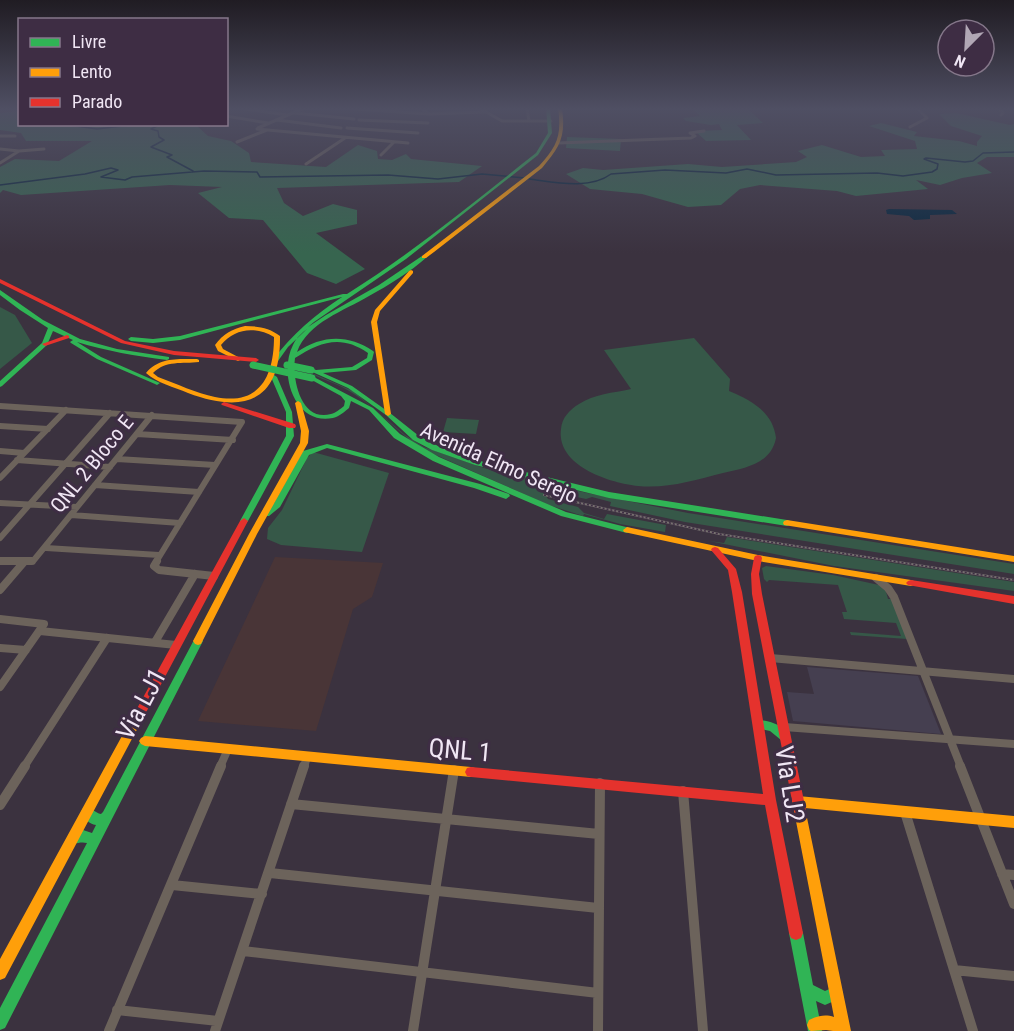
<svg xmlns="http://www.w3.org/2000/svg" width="1014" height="1031" font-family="'Roboto Condensed',sans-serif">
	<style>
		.commercial { fill: #453f50 }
		.education { fill: #493537 }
		.green { fill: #365848 }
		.forest { fill: #37654f }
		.water { fill: #0b283f }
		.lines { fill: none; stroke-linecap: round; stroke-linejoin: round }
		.stream { stroke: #0b283f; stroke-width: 1.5 }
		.street-far3 { stroke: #6c635b; stroke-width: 3 }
		.street-far2 { stroke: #6c635b; stroke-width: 6 }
		.street-far1 { stroke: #6c635b; stroke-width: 8 }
		.street { stroke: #6c635b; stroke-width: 10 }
		.fast { fill: #30b455; fill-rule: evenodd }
		.slow { fill: #ff9f0a; fill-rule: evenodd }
		.jam { fill: #e5322d; fill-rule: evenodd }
		.rail-casing { stroke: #777170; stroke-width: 2 }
		.rail { stroke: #3e2d44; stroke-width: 1.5; stroke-dasharray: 2; stroke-linecap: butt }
		.fast-bridge { stroke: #30b455; stroke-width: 7 }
		.labels { text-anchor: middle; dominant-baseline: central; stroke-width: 6; stroke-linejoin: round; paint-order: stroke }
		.street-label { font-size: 21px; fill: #f0e6f4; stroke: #3e2d44 }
		.near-street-label { font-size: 26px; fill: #f0e6f4; stroke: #3e2d44 }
	</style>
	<rect width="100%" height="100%" fill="#3b323f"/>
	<path class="commercial" d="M807,667l111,9 23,58 -148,-13 -6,-29 27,2z"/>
	<path class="education" d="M275,557l108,6 -11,34 -19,12 -37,122 -118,-10z"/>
	<path class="green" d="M0,307l15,8 17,28 -32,26z
		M694,338l36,41 -1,12c22,9 44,21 47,47 -5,26 -31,30 -53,35 -28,7 -56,16 -85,13 -28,-3 -82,-20 -77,-57 1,-11 8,-19 18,-25 15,-10 34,-11 52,-15l-27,-39z
		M312,373l41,18 52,44 19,12 60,21 103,25 101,20 326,51v10l-329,-52 -75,-16 1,-4 -19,-5 -6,2 -36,-8 -6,2 4,6 30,8 6,6 20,6 3,-5 59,11 -1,7 -45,-8 -36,-10 -1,2 -34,-11 -127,-56c-29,-20 -51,-48 -82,-63 -8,-4 -25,-9 -28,-13z
		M447,418l32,2 -3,14 -33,-2z
		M313,452l76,21 -27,79 -81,-7 -14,-6 1,-11 14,-18 25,-52z
		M727,537l287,45v9l-180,-25 -125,-25 15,2z
		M766,566l67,9 46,10 6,3 3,11h4l15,40 -56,-4 -1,-3 51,4 -5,-13 -52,-4 -2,-7h5l-9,-27 -69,-5 -2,2 -3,-3 -2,-11z"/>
	<path class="forest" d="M692,108h55l16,15 -26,2 14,15 -45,1 -11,-10 27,-1 -3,-6 -8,1 -25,-4 -3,-3 17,-2z
		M19,111l1,13 176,1 12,11 23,5 18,12 2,9 75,5 32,-22 19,6 1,8 14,1 14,-6 5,5 71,7 -23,16 -182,6 7,15 19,13 30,-12 24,6v14l-41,9 49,36 -29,15 -29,-11 -44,-53 -34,-2 -31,-25 24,-6 -52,-2 -149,10 -18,-5 -3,3v-26l15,-8 44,2 33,-20h-66l-5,-8 -21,-3v-17z
		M956,113l54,12 4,-1v33h-27l-10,6 15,10 -30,5 -22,7 -24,-5 12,9 -72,7 -19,-5 -77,-6 -20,4 -19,16 -33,2 -46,-13 -52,-5 -24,-15 17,-6 20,2 85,-6 34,3 74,-5 11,-5 -9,-6 24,-6 39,12 24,-1 -4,-6 36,-1 -2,-8 -46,-15 12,-3 36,9 -3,4 45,5 18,5v-4l5,-6 -31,-10 -12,-12z
		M567,137l54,2 -1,12 -54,-3z"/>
	<path class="water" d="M889,209l63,1 5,4 -27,1v4l-16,1 -5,-4 -22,-2 -1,-4z"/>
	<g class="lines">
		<path class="stream" d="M62,124l35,5 42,-5
			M140,124l17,2 -6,3 7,2 1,6 5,3 -13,7 21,8 -5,2 26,14
			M529,179c25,3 61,11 82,-5l54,-4 61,3 21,-4 29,6 101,-2 26,3 29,-4 5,-3 1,-5 -14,-5 2,-1 39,4 8,-1 10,-8 31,-1
			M0,185l85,-11 26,-6 7,2 -17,7 24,3 7,-3 72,-6 53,1 3,5 128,-2 50,4 44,-5 43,4"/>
		<path class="street-far3" d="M238,108l50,7
			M341,108l88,6 -8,-6
			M479,108l23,13h49
			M527,108l2,13
			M999,108l4,5 -2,2
			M295,113l59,6
			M429,114l55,-2
			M226,116l42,7
			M277,120l64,8
			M359,120l69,3
			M910,127l17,-9 -10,-10
			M258,128l46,-20
			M347,128l71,5
			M257,129l151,14
			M0,136h15
			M237,142l30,-12
			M558,143l133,-5 4,-2 -5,-3 14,-2
			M0,149l19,2 -19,12
			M19,151l25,-2
			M381,155l13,-13
			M306,164l39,-26"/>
		<path class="street-far2" d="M0,406l242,16 -86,140
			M0,426l48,3
			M137,434l96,6
			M0,451l24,2
			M117,459l98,6
			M17,460l93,7
			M0,478l66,-68
			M95,485l104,7
			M0,503l77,4
			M71,515l109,8
			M0,538l110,-125
			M46,548l113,7
			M0,561l28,1 6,-2 118,-145"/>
		<path class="street-far1" d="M0,561h32
			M157,561l-3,5 5,4 55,6
			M876,578l12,10 6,9 67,170
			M0,590l24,-28
			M0,619l44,5 -44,63
			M40,631l136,14
			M155,642l40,-68
			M0,648l26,2
			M770,658l244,21
			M784,727l230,17
			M24,767l83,-129
			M220,767l8,-18
			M304,767l3,-10"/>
		<path class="street" d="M960,766l54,138
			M683,791l20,240
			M291,804l308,30
			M0,805l25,-39
			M905,812l68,219
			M270,873l328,35
			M1002,874l12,1
			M172,885l90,9
			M243,951l355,42
			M954,970l60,6
			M117,1010l101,11
			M109,1031l112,-265
			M215,1031l89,-265
			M413,1031l41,-261
			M598,1031l2,-248"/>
		<path class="fast" d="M546,108h4l2,25 -14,22 -132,104 -92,63 -6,5 18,-12 53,-30 43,-29 5,1c-17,15 -38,28 -58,39 -25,15 -61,26 -72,56 25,-17 51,-18 76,-1l1,1 -2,8 -16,10 -33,3 29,13 38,27 29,23 19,10 42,15 129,31 178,28 3,1 1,2 -1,2 -3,1 -178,-28 -134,-33 -43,-15 -19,-10 -27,-25 -38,-27 -40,-18 3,-2 5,2 36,-3 15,-9 1,-5c-27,-19 -48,-11 -73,5 -3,22 6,64 36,56 5,-1 9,-5 13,-8l1,-5 -4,-5 -31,-17v-2l2,-1 61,32 27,26 39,23 127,55 64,16 1,2 -1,2 -3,1 -66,-17 -128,-55 -39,-23 -25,-28 -18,-9 -2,7c-5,4 -9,8 -16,10 -38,8 -55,-44 -40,-73 3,-7 9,-12 15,-17l-20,19 -10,14 -2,1 -3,-2c19,-26 42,-45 69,-63l-162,43 -27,3 -22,-2 -3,-2 3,-2 22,2 27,-3 163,-42h4c67,-42 127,-92 189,-141l12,-20z
			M0,290l43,30 37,19 37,10 52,8v2l-2,1c-31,-4 -61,-9 -90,-18l24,15 59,26 -3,2 -2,-1 -58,-25 -26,-16 -1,-1 3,-2 -20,-9 -6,14 -45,41 -2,1v-6l42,-38 6,-15 -28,-18 -20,-15z
			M274,375l3,2 15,35 2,24 -46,85 -4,3 -4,-3 46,-85v-24l-15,-35z
			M327,444l153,40 29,10 1,2 -4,3 -32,-11 -147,-40 -18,7 -29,52 -11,9h-6l-1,-2 1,-2 11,-9 29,-52z
			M198,637l3,1 2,3 -198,387 -5,2v-22l87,-165c-7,-2 -12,2 -18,-1l-2,-4 2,-4 14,-4 9,3 4,-8c-7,-1 -12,-6 -15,-13l2,-4 4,-2c5,2 8,7 14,8l2,-2 92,-174z
			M760,720c13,2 23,5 30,17l-1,3 -4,2 -4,-2 -11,-9 -14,-3 -1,-3 1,-3z
			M796,926l5,2 2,5 10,52 12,6 11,-5 5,2 2,5 -2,5 -16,7 -9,-4 6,30h-14l-19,-98 2,-5z"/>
		<path class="slow" d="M558,108h4c4,29 -2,39 -20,60l-108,84 -8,6h-4v-2l117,-90c18,-20 23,-30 19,-58z
			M411,270l2,1v2l-33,38 -3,11 14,92 -3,2 -3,-2 -14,-92 4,-12 34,-39z
			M245,326c13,0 25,2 35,10 1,66 -36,78 -92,57 -14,-6 -31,-10 -42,-20 13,-16 32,-14 51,-14l2,1v2c-17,2 -33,-2 -46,11l5,4c19,7 38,16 57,20 45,9 59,-21 59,-60 -19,-11 -39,-9 -53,8l2,4 17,9v2l-2,1 -20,-10 -3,-6c8,-11 17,-16 30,-19z
			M298,401l3,2 8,28 -1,12 -51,91 -56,110 -3,1 -3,-1 -2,-3 56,-107 51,-91 1,-12 -6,-28z
			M787,520l227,36v6l-230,-37 -1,-2 1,-2z
			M627,527l131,28 153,25 3,1 2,2 -2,2 -3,1 -153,-25 -134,-29 -1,-2z
			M138,712l4,2 1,3 -1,3 -137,258 -5,2v-21l134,-245z
			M145,736l326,31 4,1 2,4 -2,4 -4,1 -326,-31 -4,-2 -2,-3 2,-3z
			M798,796l216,20v12l-209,-20 46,223h-18l-7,-1 -15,1 -2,-1 -2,-5 2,-5c8,-4 16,-6 25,-3l-40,-206 2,-4 -2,-1 -2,-4 2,-4z"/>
		<path class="jam" d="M0,279l125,62 49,10 82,7 3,2 -3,2 -82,-7 -53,-12 -121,-60z
			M67,335l2,1v2l-24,8 -3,-2z
			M224,402l71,22 1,2 -1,2h-6l-67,-23 -1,-1z
			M244,518l4,3 -106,199 -4,2 -4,-2 -1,-3 1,-3 106,-193z
			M715,547l3,1 18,21 6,23 34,208 27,133 -2,5 -5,2 -5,-2 -2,-5 -24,-128 -294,-28 -4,-1 -2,-4 2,-4 4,-1 292,27 -31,-202 -4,-22 -17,-20 1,-2z
			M758,555l3,1 1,2 -3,16 3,20 44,217 -2,4 -4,2 -4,-2 -2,-4 -42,-217 -1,-20 3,-16 1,-2z
			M911,580l103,16v8l-106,-19 -2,-2 2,-2z"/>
		<g class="rail-casing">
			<path id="rail" d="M544,495l175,39 295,46"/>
		</g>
		<use href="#rail" class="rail"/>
		<path class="fast-bridge" d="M253,365l59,13
			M287,365l24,5"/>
	</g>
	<linearGradient id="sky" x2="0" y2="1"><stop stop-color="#201c23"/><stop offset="0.43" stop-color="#4f4f63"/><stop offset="1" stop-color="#4f4f63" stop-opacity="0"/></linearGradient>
	<rect width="1014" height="253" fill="url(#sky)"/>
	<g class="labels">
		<g class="street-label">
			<text transform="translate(499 463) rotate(24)">Avenida Elmo Serejo</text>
			<text transform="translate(92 464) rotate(-51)">QNL 2 Bloco E</text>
		</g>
		<g class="near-street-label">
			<text transform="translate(141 704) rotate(-62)">Via LJ1</text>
			<text transform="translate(460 750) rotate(5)">QNL 1</text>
			<text transform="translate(790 784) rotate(81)">Via LJ2</text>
		</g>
	</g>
	<rect x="18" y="18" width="210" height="108" fill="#3e2d44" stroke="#85778a" stroke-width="1.5"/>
	<rect x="30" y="38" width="30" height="9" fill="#30b455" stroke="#85778a" stroke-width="1.5"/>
	<text x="72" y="48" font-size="18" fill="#f0e6f4">Livre</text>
	<rect x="30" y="68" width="30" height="9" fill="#ff9f0a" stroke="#85778a" stroke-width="1.5"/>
	<text x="72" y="78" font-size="18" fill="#f0e6f4">Lento</text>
	<rect x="30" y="98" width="30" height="9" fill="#e5322d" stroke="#85778a" stroke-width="1.5"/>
	<text x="72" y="108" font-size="18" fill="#f0e6f4">Parado</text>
	<g transform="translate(966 48) rotate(204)"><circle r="28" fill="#3e2d44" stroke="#85778a" stroke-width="1.5"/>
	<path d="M0-4.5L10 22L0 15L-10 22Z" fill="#b1a7b5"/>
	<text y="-9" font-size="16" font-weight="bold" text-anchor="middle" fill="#f0e6f4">N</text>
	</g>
</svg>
